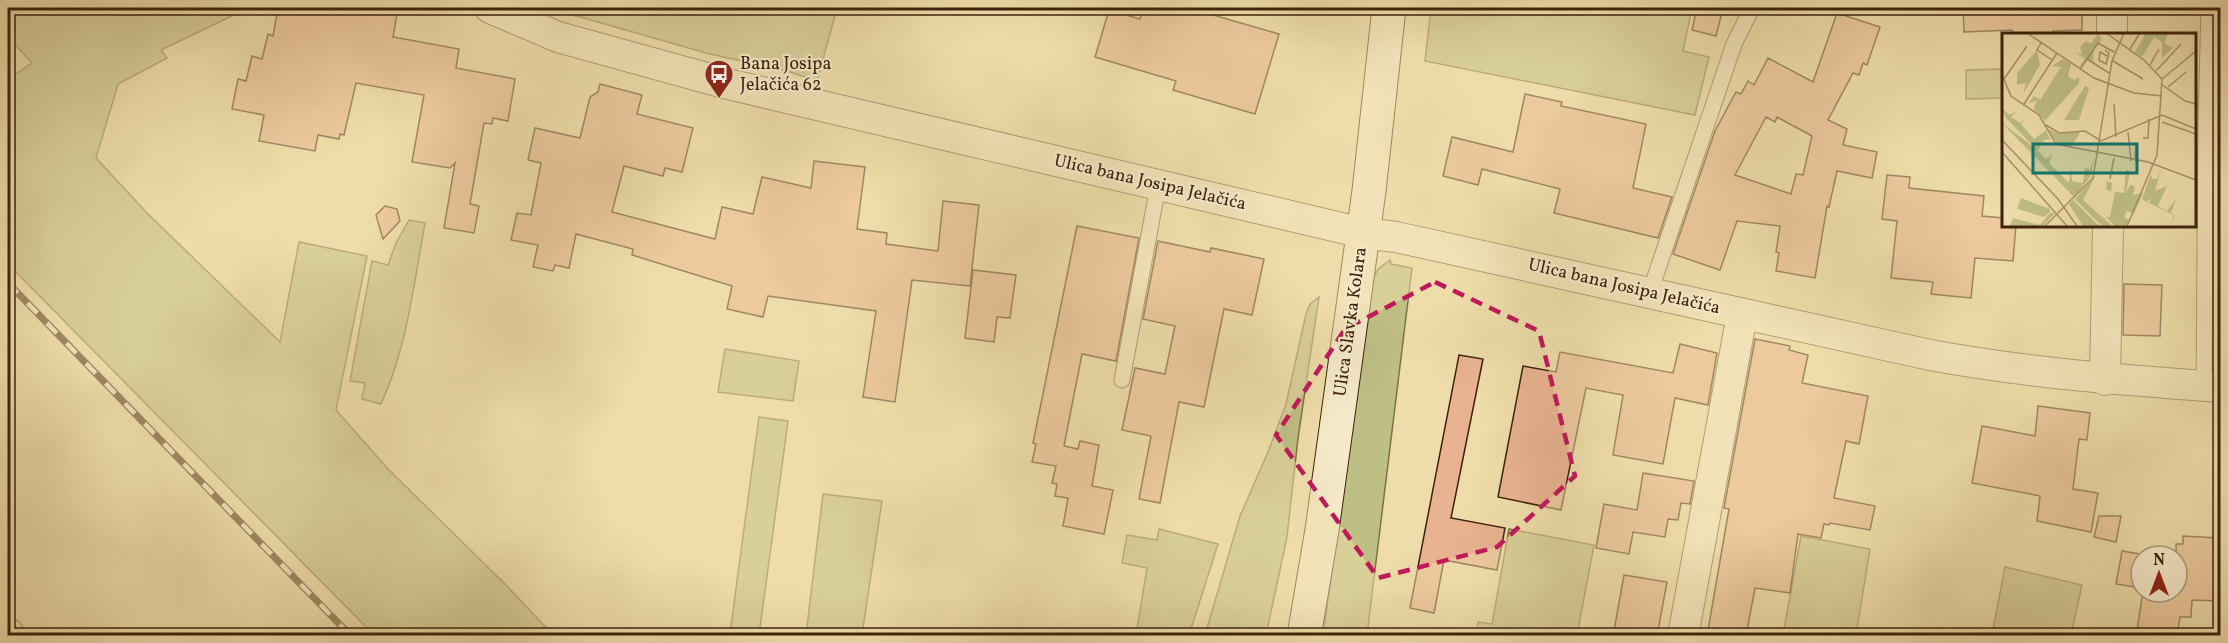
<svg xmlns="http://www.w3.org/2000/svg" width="2228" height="643" font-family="Vollkorn,serif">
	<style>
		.green { fill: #bebf85; stroke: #7e7049; stroke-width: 1.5 }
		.building { fill: #e9b391; stroke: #3e220d; stroke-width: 1.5; fill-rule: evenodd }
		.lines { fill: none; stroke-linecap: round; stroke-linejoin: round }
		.lane-casing { stroke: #6a5134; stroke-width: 17 }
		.street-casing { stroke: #6a5134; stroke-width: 32 }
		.secondary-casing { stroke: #3e220d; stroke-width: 35 }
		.highway-casing { stroke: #3e220d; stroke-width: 35 }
		.lane { stroke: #f4e9c8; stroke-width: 15 }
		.street { stroke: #f4e9c8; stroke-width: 30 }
		.secondary { stroke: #f4e9c8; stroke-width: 33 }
		.highway { stroke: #eda; stroke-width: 33 }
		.rail-casing { stroke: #3e220d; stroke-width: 7 }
		.rail { stroke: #f4e9c8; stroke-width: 4.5; stroke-dasharray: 14; stroke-linecap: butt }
		.marked { fill: none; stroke: #c2185b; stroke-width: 4.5; stroke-dasharray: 12 8; stroke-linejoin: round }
		.labels { text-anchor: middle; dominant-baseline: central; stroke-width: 4.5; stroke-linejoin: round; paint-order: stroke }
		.poi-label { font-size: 18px; fill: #3e220d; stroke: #f4e9c8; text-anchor: start }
		.street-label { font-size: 18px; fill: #3e220d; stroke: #f4e9c8 }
		.inset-road { fill: none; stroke: #a8926b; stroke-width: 1.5 }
		.view { fill: #0f766e; fill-opacity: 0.15; stroke: #0f766e; stroke-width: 3 }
		.inset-edge { fill: none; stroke: #3e220d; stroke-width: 3 }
	</style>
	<rect width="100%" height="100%" fill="#eda"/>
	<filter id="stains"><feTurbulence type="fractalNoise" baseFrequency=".00333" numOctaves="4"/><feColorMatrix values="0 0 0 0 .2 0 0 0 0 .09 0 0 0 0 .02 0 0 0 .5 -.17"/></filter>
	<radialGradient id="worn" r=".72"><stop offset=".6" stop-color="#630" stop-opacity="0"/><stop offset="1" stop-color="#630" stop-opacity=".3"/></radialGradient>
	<path class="green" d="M8,8h227l1,6 -75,36 6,8 -49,26 -22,74 51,55 133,129 19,-100 68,14 -31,154 52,59 117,115 48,51h-179l-366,-371v-185l24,-16 -24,-26z
		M549,8h288l-20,73 -30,-10 -81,-18z
		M1431,8h261l-9,43 26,6 -14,58 -270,-54z
		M2003,69v29l-37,1v-29z
		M409,220l16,3c-11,60 -18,125 -44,181l-19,-5 3,-16 -15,-2 22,-120 16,4 8,-22z
		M1390,260l1,4 21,4 -45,367 -44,1 47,-351 8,-16z
		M1319,297l-21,141 -11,99 -21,98h-61l35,-119 28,-64 18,-48 20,-90 4,-10z
		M725,349l74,12 -6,40 -75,-9z
		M759,417l29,4 -29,214 -29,-2z
		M823,494l59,7 -20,134h-56z
		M1159,529l59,15 -29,91h-53l11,-67 -25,-5 5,-28 30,5z
		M1509,529l85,16 -17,90h-101l2,-13 14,2z
		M1801,536l69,13 -14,86h-73z
		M2005,567l77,18 -11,50h-79z"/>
	<path class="building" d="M278,8h120l-5,29 66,12 -3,19 59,11 -7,42 -15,-3 -1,6 -8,-1 -14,81 9,2 -5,27 -30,-5 11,-65 -5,5 -38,-6 12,-67 -68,-12 -12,52 -4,-1 -1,5 -21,-4 -3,16 -56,-10 5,-26 -32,-6 6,-30 8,2 6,-25 10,3 6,-25 5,2z
		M1144,8h45l90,26 -24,80 -82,-24 3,-9 -81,-24 14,-47 31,9z
		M1697,8h26l-7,28 -24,-6z
		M1963,8h119v22l-29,1 1,3h-41l-1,-4 -48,2z
		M1837,13l43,14 -13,38 -4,-2 -4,12 -6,-2 -25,47 19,9 -4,16 34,7 -5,26 -35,-7 -8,36 -2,-1 -12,72 -39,-7 3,-18 -3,-1 4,-26 -43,-5 -17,49 -47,-16 42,-123 21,-39 5,2 7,-13 6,4 14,-27 45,24zM1766,117l9,5 2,-5 35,19 -9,39 -7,-1 -5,20 -56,-19z
		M600,84l42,11 -5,19 56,14 -11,44 -17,-4 -2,8 -39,-10 -12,46 103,27 7,-32 31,7 9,-37 49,11 3,-27 51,6 -8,62 30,4 -1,11 52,7 5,-50 36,4 -9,81 -58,-6 -17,122 -32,-5 13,-86 -108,-15 -5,21 -36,-8 5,-23 -100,-31 1,-6 -57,-15 -7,34 -14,-3 -2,6 -20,-4 5,-22 -27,-5 6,-27 14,2 10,-52 -13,-3 7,-32 45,10 10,-41 8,-5z
		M1525,94l37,8 -1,4 85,18 -13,64 39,9 -14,41 -104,-25 6,-24 -78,-20 -4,16 -35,-9 9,-39 61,15z
		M1887,175l23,2 -1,11 75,8 -2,20 21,2v7h13l-3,36 -38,-3 -4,40 -40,-4 2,-12 -42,-4 6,-57 -15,-2z
		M2215,202h5v40l-5,-1z
		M385,206l12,3 3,12 -17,18 -7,-24z
		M1077,226l62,12 -23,123 -34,-7 -18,92 14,3 2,-8 19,4 -7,41 21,4 -9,44 -41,-8 5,-28 -13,-2 2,-12 -5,-1 4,-17 -24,-4 4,-18 -3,-1z
		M1158,241l52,11 1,-4 53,11 -12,56 -28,-6 -20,98 -25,-5 -19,101 -21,-4 12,-63 -29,-6 13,-62 30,6 10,-48 -32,-7z
		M973,270l43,5 -6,43 -13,-1 -3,25 -29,-4z
		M2124,284l38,1 -2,51 -37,-1z
		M1755,339l35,7 -1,4 19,5 -6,28 66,13 -9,48 -13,-3 -12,57 41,8 -5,24 -40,-7 -1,2 -5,-1 -3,14 -23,-4 -8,59 -35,-5 -9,48h-39l22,-127 -5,-1z
		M1680,344l37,9 -9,52 -33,-7 -12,66 -50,-9 10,-60 -37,-7 -25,122 -63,-13 25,-131 33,6 4,-20 113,21z
		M1459,355l24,4 -32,159 54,10 -8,42 -53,-10 -10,53 -24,-5z
		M2038,406l52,7 -3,27 -8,-1 -6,50 25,4 -7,39 -54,-11 3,-25 -68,-13 10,-57 53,10z
		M1643,473l51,8 -4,23 -9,-1 -3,17 -10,-1 -3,18 -32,-5 -4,22 -33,-6 8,-44 33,6z
		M2099,516h22l-5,26 -22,-5z
		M2183,536l34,2 -2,33 5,1v29l-28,-1 -1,17h-11l-3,19h-41l7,-44h34l-1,-48h7z
		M2122,551l31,5h-12v32l-25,-4z
		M1624,575l43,7 -10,54h-44z"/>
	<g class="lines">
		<g class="lane-casing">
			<path id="lane" d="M1650,292l84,-248 18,-36
				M1122,380l36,-194
				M2204,386l2,-263 3,-115"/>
		</g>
		<g class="street-casing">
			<path id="street" d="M490,8l68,29 170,47 635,149 33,4 534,118c98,18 191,25 290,32
				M2112,34v-26
				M2105,380l3,-155
				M1683,636l56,-305 6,-17"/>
		</g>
		<g class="secondary-casing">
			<path id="secondary" d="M1304,636l18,-106 47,-339 20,-183"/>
		</g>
		<g class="highway-casing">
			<path id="highway" d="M8,635v1"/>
		</g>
		<use href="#lane" class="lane"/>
		<use href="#street" class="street"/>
		<use href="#secondary" class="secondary"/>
		<use href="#highway" class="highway"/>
		<g class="rail-casing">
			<path id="rail" d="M8,283l343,353"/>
		</g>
		<use href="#rail" class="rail"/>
	</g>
	<path d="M0 0H2228V643H0ZM1435,282l104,49 36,145 -78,71 -119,31 -102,-143 69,-106z" fill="#eda" fill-opacity=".55" fill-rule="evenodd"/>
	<path class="marked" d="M1435,282l104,49 36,145 -78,71 -119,31 -102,-143 69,-106z"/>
	<defs>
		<g id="bus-pin" transform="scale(1.5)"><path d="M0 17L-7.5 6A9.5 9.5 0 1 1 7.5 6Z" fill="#8f2418" stroke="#f4e9c8"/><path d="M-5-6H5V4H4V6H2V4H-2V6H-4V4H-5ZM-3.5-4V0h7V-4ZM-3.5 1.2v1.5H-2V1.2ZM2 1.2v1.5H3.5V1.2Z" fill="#fff"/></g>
	</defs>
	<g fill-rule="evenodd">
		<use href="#bus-pin" x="719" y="74"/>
	</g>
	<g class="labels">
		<g class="poi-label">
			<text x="740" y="64">Bana Josipa<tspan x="740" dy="21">Jelačića 62</tspan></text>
		</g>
		<g class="street-label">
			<text transform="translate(1150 183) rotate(13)">Ulica bana Josipa Jelačića</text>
			<text transform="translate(1624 287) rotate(13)">Ulica bana Josipa Jelačića</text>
			<text transform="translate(1351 322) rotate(-82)">Ulica Slavka Kolara</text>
		</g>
	</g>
	<g transform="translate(2002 33)">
		<rect width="194" height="194" fill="#eda"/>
		<path d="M144,0h23l-5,10 9,5 -11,10v-16l-8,-5 -12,20 -7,-5zM96,1l4,6 -8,9 -1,12 -5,-1 -9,7 6,-8 -8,-5v-2l5,4 -2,-9 6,-6 5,3zM35,17l3,15 -17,29 3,-11 -9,2v-12zM61,26l8,5 -3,12 6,4 5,-3v6l-34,38 -11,-12 3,-9 -9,4 6,-8 6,4 21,-33 -9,-1zM83,53l4,2 -10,32h-15zM0,75l7,7 7,-3 -5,5 9,6 5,-4 -4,5 13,15 12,-9 4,9 -6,1 -6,11 8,8 7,-5 -4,9 20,20 2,-16 1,14 11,2 2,-15 5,1 4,-12 -3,19 -17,21 -72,-74 32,24 -28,-29zM46,96l9,4 24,-2 -10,16 -13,-3zM159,136l-6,22 12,-5 -9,20 9,5 9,-12 -5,14 4,2 -5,11 4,-11 -25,-12 2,-5 -4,4 -5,-3 9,-25 1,5h5zM124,137l4,1 -4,22 4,-8 5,1 -2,9 10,-2 -9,21 -7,-3 -3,6 6,4 -4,5h-11l-9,-9h4l5,-25 -6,-1 -3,-2 1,-8 5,2 -1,8 13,2zM94,142l-13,25 29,26h-10l-27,-27zM19,165l29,11v3l-6,5 -27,-8zM71,167l26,26h-16l-14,-22zM48,180h5l-12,13h-33l3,-8 27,7z" fill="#bebf85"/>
		<path class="inset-road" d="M25,0l67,45 40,15 28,3M104,0l38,27 18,19M39,10l-4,7 15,10M128,16l10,-16M103,17l4,3 -3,11 -7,-4 1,-8 7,4M85,26l22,14M111,28l30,18M148,32l9,-16M78,36l18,-26 16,9M154,38l25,-27M0,42l9,21 28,19 17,29 92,18 48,18M2,46l23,-33M159,51l24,17 11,3M166,54l18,-15M22,71l33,-51M112,71l2,33M160,89l34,12M44,92l13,8 26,-2 16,10 61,-26 34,14M126,99l3,29M141,105h5l1,-19M0,107l56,59 19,27M0,119l65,74M133,128l1,-18M108,146l4,-21M43,193l48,-48 19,-117 12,-28M125,193l30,-71 5,-76 34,-28"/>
		<path class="view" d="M31,111h104v29h-104z"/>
		<rect width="194" height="194" class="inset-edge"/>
	</g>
	<rect width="2228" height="643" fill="none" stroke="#eda" stroke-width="30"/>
	<rect x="9" y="9" width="2210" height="625" fill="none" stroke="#3e220d" stroke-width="3"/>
	<rect x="15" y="15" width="2198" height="613" fill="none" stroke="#3e220d" stroke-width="1.5"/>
	<g transform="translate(2159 574)"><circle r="28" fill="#f4e9c8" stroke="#ab997d" stroke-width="1.5"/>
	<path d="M0-4.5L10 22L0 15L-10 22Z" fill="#8f2418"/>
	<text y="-9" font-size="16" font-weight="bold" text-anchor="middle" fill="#3e220d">N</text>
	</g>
	<rect width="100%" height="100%" filter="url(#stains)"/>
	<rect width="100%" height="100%" fill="url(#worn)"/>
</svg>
